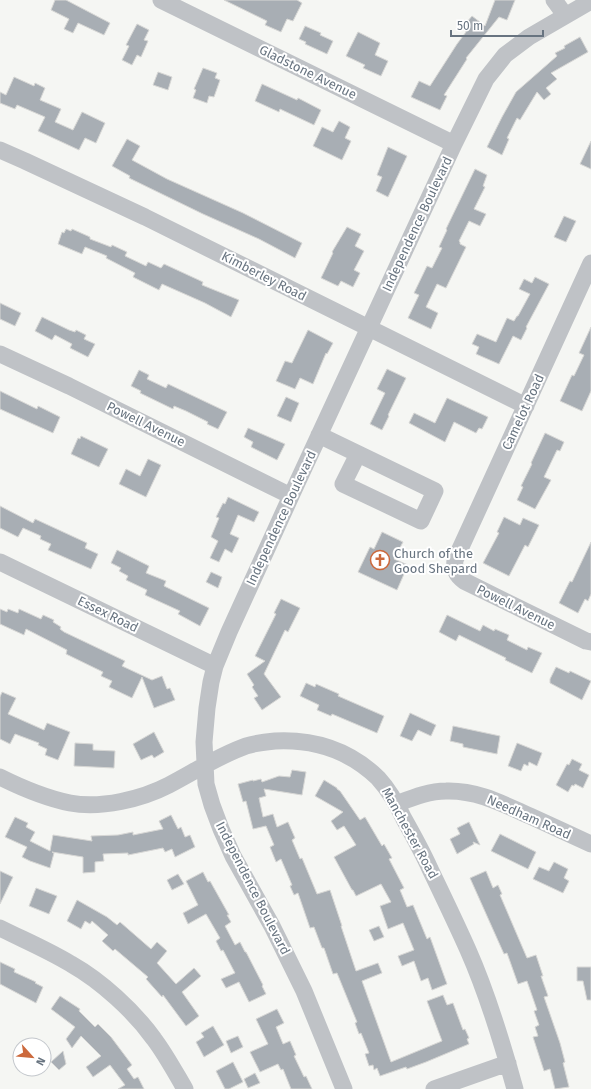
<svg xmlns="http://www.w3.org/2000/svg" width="591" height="1089" font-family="'Fira Sans',sans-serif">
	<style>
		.building { fill: #a8aeb4; stroke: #d7d7d5 }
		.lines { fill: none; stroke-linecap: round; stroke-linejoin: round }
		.minor { stroke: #bfc2c6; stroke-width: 17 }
		.labels { text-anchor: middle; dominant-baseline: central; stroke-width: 4; stroke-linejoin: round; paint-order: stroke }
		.street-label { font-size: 13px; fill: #687480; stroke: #fff }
		.poi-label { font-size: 13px; fill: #687480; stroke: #fff; text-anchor: start }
	</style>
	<rect width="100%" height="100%" fill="#f5f6f3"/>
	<path class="building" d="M55,0h11l44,23 -6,12 -26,-12 -5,10 -9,-4 5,-10 -18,-9z
		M224,0h73l5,3 -9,18 -6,-2 -6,13 -16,-7 2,-4z
		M495,0h20l-8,20 -8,-3 -33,41 1,1 -23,36 3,1 -7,14 -29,-13 8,-16 11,5 27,-42 9,-12 -4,-4 10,-12 13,10z
		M137,24l12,6 -5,10 4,1 -7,16 -4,-2 -5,10 -10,-5 7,-14 -3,-1z
		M305,26l16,7 -1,2 13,6 -6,13 -22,-10 1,-2 -7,-3z
		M358,32l22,11 -5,12 13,6 -7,15 -18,-8 2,-3 -19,-9z
		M580,37l8,15 -37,21 6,6 -11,9 5,6 -7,6 -7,-8 -17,28 -3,-2 -10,20 2,1 -7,16 -15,-8 15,-30 14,-25 41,-36 -2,-3 10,-5 -1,-2z
		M203,68l14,5 -2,5 5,2 -6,17 -5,-1 -2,7 -14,-5 3,-8 -2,-1z
		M158,72l14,5 -4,13 -15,-5z
		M14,77l20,9 1,-3 10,5 -5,12 21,9 -6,13 18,8 9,-18 23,11 -9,20 -11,-5 -6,12 -41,-19 7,-14 -28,-12 -2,4 -15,-6v-11l6,3z
		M262,84l35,16 1,-2 23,12 -7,15 -34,-16 -1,3 -24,-11z
		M339,121l11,6 -5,11 6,3 -9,19 -29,-14 9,-19 11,5z
		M127,139l13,7 -8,14 35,19 76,34 59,30 -7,15 -36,-19 -56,-25 -74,-36 1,-2 -18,-10z
		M591,141v28l-11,-5z
		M388,147l19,9 -19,41 -12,-6 6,-14 -5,-2z
		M475,169l12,6 -4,11 2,1 -11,22 12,5 -6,12 -11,-5 -10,20 1,1v2l6,3 -20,41 -9,-4 -11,23 12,6 -7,16 -23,-11 11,-23 -5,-2 13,-27 5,2 10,-20 -3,-1 8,-17 -1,-1z
		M564,216l12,5 -10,21 -12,-5z
		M347,227l14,7 -6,12 9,5 -10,19 6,3 -7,14 -12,-6 -3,5 -17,-8 12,-25 -1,-1z
		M66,229l5,2 1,-2 18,8v2l21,8 1,-2 15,7 -2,4 21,10 2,-4 13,6 3,-4 39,18 -1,3 37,15 -8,17 -26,-14 -43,-19 -3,6 -26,-13 2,-4 -29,-15 1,-2 -22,-9 -3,7 -24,-10 4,-12 2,1z
		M535,277l14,7 -23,43 1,1 -6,12 -8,-4 -14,28 -23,-10 3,-7 -7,-3 5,-10 19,8 11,-24 7,3 3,-5h1l12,-22 -11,-5 5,-10 8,4z
		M0,303l21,10 -6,13 -15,-7z
		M42,317l27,13 6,2 1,-2 10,5 -2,4 11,5 -7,13 -18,-9 2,-4 -17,-9 -3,5 -17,-9z
		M591,327v64l-9,20 -22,-10 12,-26 2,1 10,-21 -5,-2z
		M308,330l25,13 -6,11 -1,-1 -13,31 -13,-6 -5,11 -19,-8 9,-20 7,2z
		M387,369l19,9 -18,37 1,1 -7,14 -12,-6 15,-31 -8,-4z
		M139,370l10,5 -2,4 19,9 2,-4 59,28 -9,17 -11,-5 1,-2 -22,-11 -12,-5 -1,3 -33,-16 1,-2 -10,-5z
		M0,391l37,18 1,-3 22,11 -7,16 -53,-24z
		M286,397l13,6 -8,19 -14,-6z
		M447,398l41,19 -6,12 -3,-1 -3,5 -22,-11 -9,20 -36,-19 5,-10 21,10z
		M248,428l37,16 -8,16 -26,-13 2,-5 -9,-5z
		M545,433l19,9 -4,9 -3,-1 -13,27 7,3 -16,29 -18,-9 6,-13 -2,-1 11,-22 -1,-1z
		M81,436l27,13 -9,18 -28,-13 7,-16 2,1z
		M148,459l13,6 -15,32 -27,-13 7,-15 14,7z
		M228,497l31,15 -5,10 -16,-7 -8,19 9,4 -7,15 -7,-4 -6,13 -9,-4 8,-17 -7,-4 8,-19 -3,-1 7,-14 2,1z
		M0,506l33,17 2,-4 52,24 -2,5 13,6 -7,15 -43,-19 3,-6 -11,-5 1,-3 -18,-8 -5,9 -18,-9z
		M504,517l16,8 3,-7 16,7 -11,22 -3,-2 -16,31 -26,-13 16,-30 -2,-1z
		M382,532l21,10 -9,17 14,6 -11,25 -39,-18 12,-25 4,2z
		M591,542v52l-3,7 -3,-2 -7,14 -19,-10 11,-22 2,1z
		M117,550l32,16 -3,7 20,8 -2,5 45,22 -9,18 -22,-12 2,-3 -35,-16 2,-5 -21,-10 2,-4 -9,-5 2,-3 -10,-5z
		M211,572l11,5 -4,11 -12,-6z
		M281,599l19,9 -12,24 -3,-2 -21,44 17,23 -19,13 -8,-12 4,-2 -6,-9 2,-2 -7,-11 18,-13 -10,-5 21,-42 -2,-1z
		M0,609l7,3 1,-3 10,4 1,-4 22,10 2,-4 11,5 -1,2 8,5 -1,2 4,3 61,29 -3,5 30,14 10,-4 5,13 3,-1 5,12 -21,8 -12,-31 -10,21 -23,-11 3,-6 -11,-5 2,-4 -37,-18 1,-4 -41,-21 -2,6 -24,-11z
		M447,615l33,16 3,-6 11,6 1,-2 14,6 -2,5 20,10 1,-3 14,6 -10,20 -27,-13 1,-2 -47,-23 -3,6 -17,-9z
		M556,667l13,6 1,-2 21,10 -9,19 -32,-17v-4z
		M306,683l9,4 1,-3 23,10 -1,2 46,20 -7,17 -45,-19 -1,2 -14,-6 2,-5 -19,-9z
		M2,692l14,6 -8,16 36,16 3,-7 23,9 -12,28 -13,-5 2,-6 -9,-4 1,-2 -24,-9 -5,10 -10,-5v-42z
		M410,713l26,12 -5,11 -13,-6 -6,11 -12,-5z
		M453,726l47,10 -3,18 -34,-7v-3l-13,-3z
		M154,732l10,20 -10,6 -2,-3 -11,5 -8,-16z
		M75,743l18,1v6l22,1 -1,17 -40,-2z
		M517,743l25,10 -5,13 -8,-4 -1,4 -4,-2 -3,7 -13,-5z
		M572,759l10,5 -3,6 10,5 -6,13 -8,-4 -1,2 -2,-1 -4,7 -12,-7 11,-21 2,1z
		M292,770l14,2 -4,23 -38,-6 2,7 -7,2 4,19 10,-3 4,13 11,-5 7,16 -3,2 8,19 2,-1 15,36 13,-4 12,36h-1l15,45 22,-8 4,10 -20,8 29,81 51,-21 -15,-40 16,-6 4,10 6,-2 10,27 2,-1 4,9 -2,1 2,5 -43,18 -19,7 -1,-2 -26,9 -3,-8 -3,2 -1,-5 -4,1 -4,-12 4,-1 -8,-20 -2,1 -4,-11 2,-1 -20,-49 -4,1 -9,-26h-2l-8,-21 -4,1 -12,-35 -4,2 -4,-9 2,-1 -11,-26 -5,3 -6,-15 4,-2 -8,-19 -13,3 -7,-28 -3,1 -5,-18 15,-4v1l8,-2 1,3 17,-6 11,1z
		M324,780l13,8v1l3,2 20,29 5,-3 17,29 2,-2 8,14 -3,1 15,29 -4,2 7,17 6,-2 14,34 3,-2 17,47 -15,6 -4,-12 -7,3 -7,-20 -12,5 -4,-10 16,-6 -11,-27 -15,6 -8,-23 11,-4 -10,-18 -25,12 -3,-6h-1l-18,-33 22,-12 -12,-19 -7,4 -6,-9 12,-9 -28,-16z
		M171,815l7,14 3,-2 4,10 5,-2 5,12 -20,10 -3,-8 -7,3 -2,-4 -35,7v-2l-25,1 1,7 -9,1v10l-12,1v-16l-31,-5 2,1 -4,15 -20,-7 -8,-4 5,-10 -22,-10 10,-20 13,6 -2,4 9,5 -5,9 20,10 3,-16 39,6 -1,-5 27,-1 15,-3v3l30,-6 -4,-8z
		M469,822l11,23 -7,-3 1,2 -17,10 -7,-15 10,-5 -3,-6z
		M500,834l36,18 -8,17 -37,-18z
		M554,862l14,7 -4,9 5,3 -6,12 -30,-14 6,-12 10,4z
		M0,871l13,6 -13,27z
		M486,871l7,17 5,-3 4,9 -2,1 27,63 9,-3 7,21h-2l7,20 -4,1 16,46 5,19 -2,1 6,24 -14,2 -5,-20 -6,2 -11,-34 5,-1 -3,-9 4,-2 -5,-14 3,-1 -10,-29 -9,3 -11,-31 -3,1 -34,-76z
		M203,872l5,10 2,-1 19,34h-2l4,7 -6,4 10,19 5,-3 5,10h1l17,33 -1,1 4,8 -17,8 -10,-20 -13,6 -5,-9 14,-6 -12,-23 -2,1 -5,-10 4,-3 -14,-24 -18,10 -5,-11 15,-8 -12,-24z
		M178,874l6,10 -12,6 -5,-10z
		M36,888l21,8 -8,18 -20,-8z
		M77,900l30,17 10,8 3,-3 31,27 6,-7 10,9 -10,12 19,21 18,-16 7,8 -19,16 17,24 -13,10 -23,-31 -1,2 -16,-18 2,-2 -33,-28 -2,2 -11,-10 6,-6 -16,-14 -2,3 -5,-3 -4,8 -14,-8z
		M379,926l5,11 -10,4 -5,-11z
		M0,962l15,7 -1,3 22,10 -1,1 8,4 -7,16 -36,-19z
		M577,967h14v33h-4l-4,-19h-6z
		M60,996l20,13 -1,2 16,16 3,-3 13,13 21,28 -5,4 7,10 4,-2 6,12h-26l7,-4 -15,-20 -17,12 -7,-10 15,-11 -20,-20 -9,12 -6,-9 9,-12 -24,-18z
		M277,1009l7,14 -8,4 7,17 7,-3 6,14 -2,1 10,21 2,-1 6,13h-21l-8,-20 -2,1 -3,-6 -18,8 -10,-20 18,-8 -12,-25z
		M213,1026l11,19 -20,12 -8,-15 8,-5 -3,-4z
		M238,1036l5,11 -12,6 -5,-12z
		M63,1051l3,13 -7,6 -8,-8z
		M233,1062l10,20 -14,7h-4l-9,-18z
		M255,1073l5,10 -12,5 -4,-9z"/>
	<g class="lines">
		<path class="minor" d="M161,0l293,144
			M554,0l11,15
			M0,150l25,11 120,56 381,189
			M591,263l-136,297c-1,10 1,15 9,21l122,60 5,1
			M0,354l69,32 222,110
			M319,435l116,56 -14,30 -78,-37 15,-30
			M0,562l215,104
			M0,777c22,11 46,21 70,26 31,6 72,-4 99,-18 25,-13 49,-29 77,-39 9,-3 19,-4 29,-5 39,-2 74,9 103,37 11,12 19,26 26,41 9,16 18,32 26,50 13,27 26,54 38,81 20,45 34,92 47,139
			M396,804c16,-6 33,-13 50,-13 31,-1 57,13 84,25 20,9 41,19 61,28
			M0,928c24,12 48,22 71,36 30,17 63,47 83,75 12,16 21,33 31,50
			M344,1089l-40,-98 -32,-65 -39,-70 -12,-27 -9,-24 -6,-21 -2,-42 3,-34 4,-26 4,-16 14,-34 62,-136 163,-352 32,-65 19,-24 24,-18 62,-36
			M434,1089l74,-26"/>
	</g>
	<defs>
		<g id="church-ring" transform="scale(1)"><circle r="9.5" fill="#fff" stroke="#cc693c" stroke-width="1.5"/><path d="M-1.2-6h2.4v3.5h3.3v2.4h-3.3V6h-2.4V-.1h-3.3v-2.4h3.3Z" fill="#cc693c"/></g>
	</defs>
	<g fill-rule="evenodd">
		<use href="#church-ring" x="380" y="560"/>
	</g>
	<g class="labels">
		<g class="street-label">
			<text transform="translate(308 72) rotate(26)">Gladstone Avenue</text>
			<text transform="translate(417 224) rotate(-65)">Independence Boulevard</text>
			<text transform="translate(264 276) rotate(27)">Kimberley Road</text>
			<text transform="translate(523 412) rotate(-65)">Camelot Road</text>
			<text transform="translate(146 424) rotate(26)">Powell Avenue</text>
			<text transform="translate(281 518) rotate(-65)">Independence Boulevard</text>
			<text transform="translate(516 607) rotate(26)">Powell Avenue</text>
			<text transform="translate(108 614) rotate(26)">Essex Road</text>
			<text transform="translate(529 817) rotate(24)">Needham Road</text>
			<text transform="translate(410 833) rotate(61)">Manchester Road</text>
			<text transform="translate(253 888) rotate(63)">Independence Boulevard</text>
		</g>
		<g class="poi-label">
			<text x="394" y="553">Church of the<tspan x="394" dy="15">Good Shepard</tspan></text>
		</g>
	</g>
	<g transform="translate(32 1057) rotate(117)"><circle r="19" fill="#ffffff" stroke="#c3c7cc"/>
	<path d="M0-3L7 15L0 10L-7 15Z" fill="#cc693c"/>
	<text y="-6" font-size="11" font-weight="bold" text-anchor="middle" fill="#687480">N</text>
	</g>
	<path d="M451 30v6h92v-6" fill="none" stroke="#687480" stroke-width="2"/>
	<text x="457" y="30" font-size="12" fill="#687480" stroke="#ffffff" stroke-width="3" paint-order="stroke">50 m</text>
</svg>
